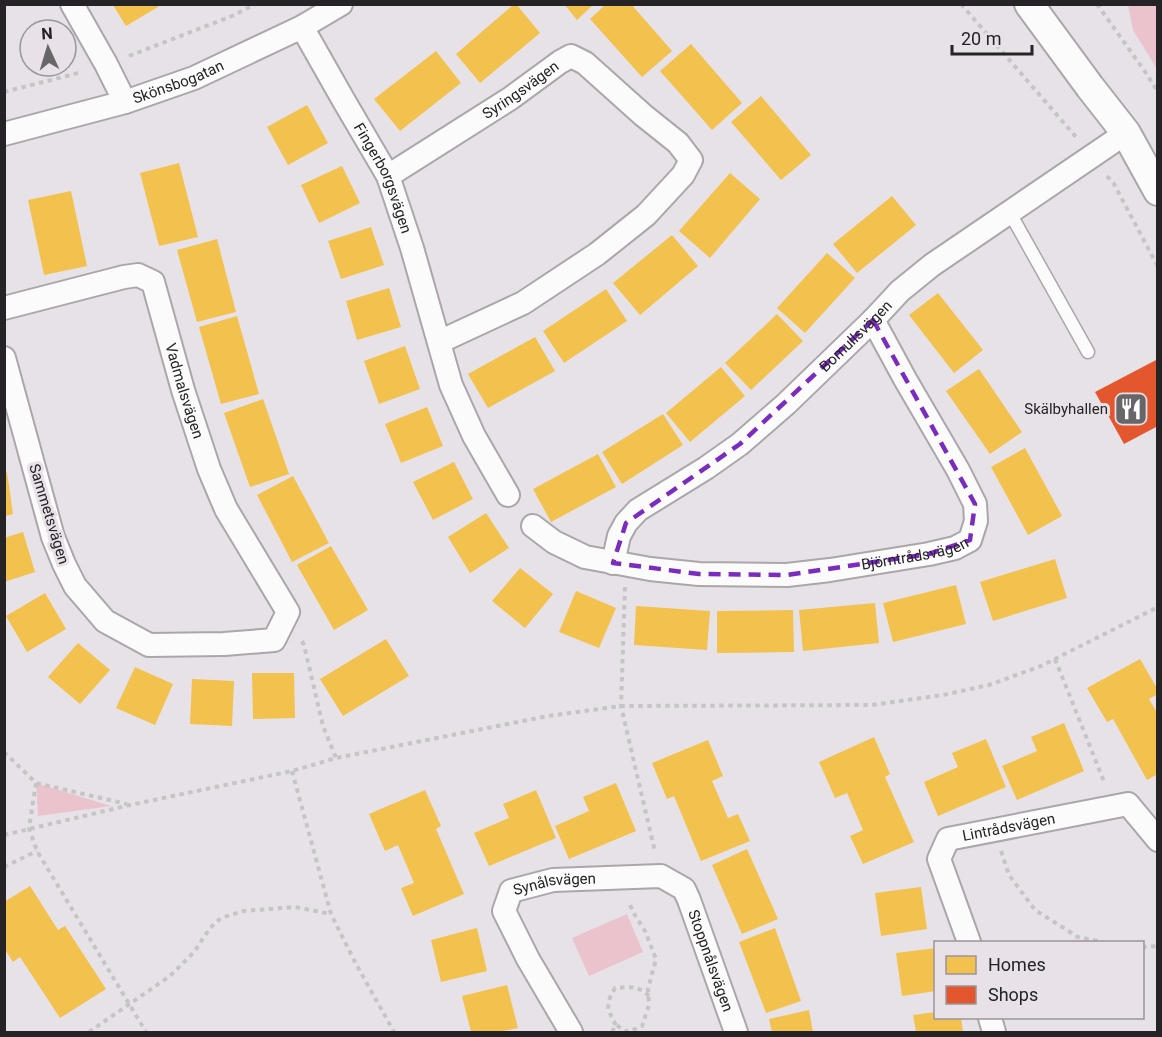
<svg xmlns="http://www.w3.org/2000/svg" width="1162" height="1037" font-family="Roboto,sans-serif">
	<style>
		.green { fill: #eac3cd }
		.homes { fill: #f2c14e }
		.shops { fill: #e4572e }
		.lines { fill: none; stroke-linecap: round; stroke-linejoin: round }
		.service-casing { stroke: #aaa6a9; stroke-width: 15 }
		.minor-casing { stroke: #aaa6a9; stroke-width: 26 }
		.tertiary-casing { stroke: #aaa6a9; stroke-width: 32 }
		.path { stroke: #c6c5c6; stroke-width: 4; stroke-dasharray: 4.5 4.5; stroke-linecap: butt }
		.service { stroke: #fbfbfb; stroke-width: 12 }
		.minor { stroke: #fbfbfb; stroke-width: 22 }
		.tertiary { stroke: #fbfbfb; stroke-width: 28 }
		.marked { fill: none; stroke: #7b2cbf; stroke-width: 4.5; stroke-dasharray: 12 8; stroke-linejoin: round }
		.labels { text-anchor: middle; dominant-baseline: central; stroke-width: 6; stroke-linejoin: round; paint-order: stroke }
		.street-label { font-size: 15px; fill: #252325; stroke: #e8e1e8 }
		.poi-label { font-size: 15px; fill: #252325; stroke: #e8e1e8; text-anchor: end }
	</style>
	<rect width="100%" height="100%" fill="#e7e2e7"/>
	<path class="green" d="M1128,5h29v64l-24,-39z
		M36,783l75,23 -73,10z
		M627,914l16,38 -54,24 -17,-38z"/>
	<path class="homes" d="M514,4h2l24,29 -60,50 -24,-29z
		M564,4h30l-17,16z
		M606,4h25l41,47 -30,26 -52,-58z
		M113,5h44l1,2 -32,19z
		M691,44l51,59 -30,27 -52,-59z
		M436,51l25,32 -61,48 -26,-32z
		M761,96l50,59 -30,25 -50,-58z
		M307,105l21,38 -40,22 -21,-38z
		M179,163l19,74 -39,9 -19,-73z
		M342,166l18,37 -41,20 -18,-38z
		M730,173l30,26 -50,59 -31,-27z
		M71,191l16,75 -43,9 -16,-75z
		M892,196l24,29 -59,48 -24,-29z
		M371,227l13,38 -43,14 -13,-38z
		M672,235l26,31 -58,49 -27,-32z
		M217,239l19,73 -39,10 -20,-72z
		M827,253l28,25 -50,55 -28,-25z
		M389,288l12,39 -44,13 -11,-39z
		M606,289l21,32 -63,42 -21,-32z
		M938,293l45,57 -29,23 -45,-58z
		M777,314l26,27 -52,49 -26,-27z
		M237,316l22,78 -38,10 -22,-77z
		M535,337l20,34 -67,37 -20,-34z
		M405,346l15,43 -41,15 -15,-43z
		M721,367l24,29 -55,46 -24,-29z
		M979,369l43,63 -32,22 -44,-63z
		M263,399l26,75 -39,13 -26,-74z
		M427,407l16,39 -42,17 -16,-39z
		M663,414l20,31 -61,39 -20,-32z
		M1025,448l37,68 -34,19 -37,-68z
		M598,454l18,33 -65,35 -18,-33z
		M454,462l19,37 -40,21 -20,-38z
		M7,472l6,42 -8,2v-43z
		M293,476l36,67 -37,19 -35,-67z
		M486,513l23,35 -39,25 -22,-36z
		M23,532l12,40 -31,10v-44z
		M331,546l37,64 -34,20 -37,-65z
		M1055,559l12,39 -74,23 -13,-39z
		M520,568l33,26 -28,34 -33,-27z
		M956,585l10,39 -73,18 -10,-39z
		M576,591l40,17 -17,40 -40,-16z
		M45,593l21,36 -39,23 -21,-36z
		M875,603l4,40 -76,8 -4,-41z
		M636,606l74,5 -3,39 -73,-5z
		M793,610l1,42 -77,1v-42z
		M386,639l23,37 -66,40 -23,-37z
		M78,643l32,27 -30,34 -32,-27z
		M1140,659l18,31v4l-9,5 9,15v60l-11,6 -34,-61 -6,3 -20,-34z
		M135,667l38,17 -18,41 -39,-17z
		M252,673h42l1,45 -42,1z
		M192,679l42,2 -2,45 -42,-2z
		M1064,723l20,48 -67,29 -15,-34 35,-15 -6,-14z
		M874,737l16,37 -5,3 29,65 -51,22 -13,-28 13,-6 -16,-37 -12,5 -16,-36z
		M986,739l20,48 -68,29 -14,-34 34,-15 -6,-14z
		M708,740l15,36 -11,5 16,37 10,-4 12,27 -49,20 -27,-65 -7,3 -15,-36z
		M616,783l20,48 -67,28 -14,-33 34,-15 -6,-14z
		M425,790l16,36 -5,3 28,65 -51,22 -12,-28 13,-5 -16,-38 -13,6 -16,-37z
		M536,790l20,48 -67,28 -15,-33 35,-15 -6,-14z
		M747,849l31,70 -36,15 -30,-69z
		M30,886l28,44 7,-4 41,63 -46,29 -40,-61 -7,5 -9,-14v-46z
		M921,887l6,42 -46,7 -6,-43z
		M477,928l10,43 -46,11 -10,-42z
		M775,928l26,73 -35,12 -27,-71z
		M936,948v43l-34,5 -6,-43z
		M507,985l11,43 -20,4h-27l-9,-36z
		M809,1010l4,22h-41l-3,-13z
		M936,1012v6h25l2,14h-47l-3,-17z"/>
	<path class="shops" d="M1158,359v67l-34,18 -29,-52z"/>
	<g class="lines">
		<g class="service-casing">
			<path id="service" d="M1010,213l78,139"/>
		</g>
		<g class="minor-casing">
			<g id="minor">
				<path d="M72,4l34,60 19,38"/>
				<path id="s1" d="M302,27l42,74 44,75 24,72 39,137 23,51 34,59"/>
				<path id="s2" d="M4,134l121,-32 69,-24 108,-51 39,-23"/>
				<path id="s3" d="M388,176l123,-78 49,-36 11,-6 14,7 58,52 35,28 13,17 -8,15 -37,40 -49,39 -74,49 -84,39"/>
				<path id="s4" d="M4,308l120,-31 14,-2 15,7 30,108 26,79 17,40 62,103 -14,28 -50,4 -75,1 -44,-24 -30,-35 -11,-22 -11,-27 -49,-179"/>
				<path id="s5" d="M533,526l21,16 31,15 65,12 49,5 88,1 43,-5 99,-16 26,-6 15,-8 6,-19 -1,-17 -17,-34 -53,-91 -32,-59"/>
				<path id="s6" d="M613,563l6,-27 7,-13 12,-13 68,-42 34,-24 46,-40 87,-84 27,-29 32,-26 194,-132"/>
				<path id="s7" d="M969,942l-30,-83 9,-20 180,-35 30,36"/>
				<path d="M990,1018l4,14"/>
				<path id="s8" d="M571,1032l-43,-73 -24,-48 7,-20 42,-11 108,-4 23,13 5,11 47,132"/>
			</g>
		</g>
		<g class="tertiary-casing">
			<path id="tertiary" d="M1029,4l61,83 36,46 32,58"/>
		</g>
		<path class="path" d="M961,4l115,133
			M1097,4l49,69 12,19
			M129,56l103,-40 24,-12
			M4,92l78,-20
			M1107,176l7,8 44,83
			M625,587l-4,119 34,146
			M302,641l2,4 19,81 13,32
			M1055,659l50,125
			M4,752l32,31 91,21
			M292,771l39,143 24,48 39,70
			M36,783l-7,45 8,23 109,181
			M4,835l126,-30 162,-34 44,-13 212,-42 73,-10 251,-1 71,-10 46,-10 52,-19 117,-59
			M1001,851l8,24 26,35 43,27 25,5
			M4,867l33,-16
			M1142,947l16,-1
			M616,1025c-9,-16 -11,-20 -1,-37 16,-1 22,-3 34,8
			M89,1032l81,-56 24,-24 16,-24 11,-10 23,-7 51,-4 36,7
			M612,1032l4,-7 12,7 14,-6 7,-21 -1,-16 8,-30 -11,-28 -12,-19 -4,-10"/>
		<use href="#service" class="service"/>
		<use href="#minor" class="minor"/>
		<use href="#tertiary" class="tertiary"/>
	</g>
	<path class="marked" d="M873,320l102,184 -5,36 -41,14 -142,21 -88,-1 -86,-11 13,-40 114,-79z"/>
	<defs>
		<g id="restaurant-square" transform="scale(1.725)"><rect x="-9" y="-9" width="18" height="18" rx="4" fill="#696669" stroke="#e8e1e8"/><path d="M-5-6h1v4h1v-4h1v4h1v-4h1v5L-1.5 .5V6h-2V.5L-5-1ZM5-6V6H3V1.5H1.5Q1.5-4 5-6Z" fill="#fff"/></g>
	</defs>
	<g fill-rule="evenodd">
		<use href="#restaurant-square" x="1131" y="409"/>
	</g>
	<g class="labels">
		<g class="street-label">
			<text stroke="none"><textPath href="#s2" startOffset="182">Skönsbogatan</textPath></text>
			<text stroke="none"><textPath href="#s3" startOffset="158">Syringsvägen</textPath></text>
			<text stroke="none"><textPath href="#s1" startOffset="172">Fingerborgsvägen</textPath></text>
			<text stroke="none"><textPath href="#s6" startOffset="340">Bomullsvägen</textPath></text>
			<text stroke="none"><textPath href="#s4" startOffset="268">Vadmalsvägen</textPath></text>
			<text transform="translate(49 514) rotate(73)">Sammetsvägen</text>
			<text stroke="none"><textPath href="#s5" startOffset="394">Björntrådsvägen</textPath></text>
			<text stroke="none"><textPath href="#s7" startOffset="172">Lintrådsvägen</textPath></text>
			<text stroke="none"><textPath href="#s8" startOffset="204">Synålsvägen</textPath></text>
			<text stroke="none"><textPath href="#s8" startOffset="414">Stoppnålsvägen</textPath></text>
		</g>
		<g class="poi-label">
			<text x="1108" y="409">Skälbyhallen</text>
		</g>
	</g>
	<rect width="1162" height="1037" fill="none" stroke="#252325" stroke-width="12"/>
	<rect x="934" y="941" width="210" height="78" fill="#e8e1e8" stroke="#9a959a" stroke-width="1.5"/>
	<rect x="946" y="956" width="30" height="18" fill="#f2c14e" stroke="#9a959a" stroke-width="1.5"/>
	<text x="988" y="971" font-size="18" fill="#252325">Homes</text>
	<rect x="946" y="986" width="30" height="18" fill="#e4572e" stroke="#9a959a" stroke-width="1.5"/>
	<text x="988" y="1001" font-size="18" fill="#252325">Shops</text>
	<g transform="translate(48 48) rotate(356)"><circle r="28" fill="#e8e1e8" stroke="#9a959a" stroke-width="1.5"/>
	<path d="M0-4.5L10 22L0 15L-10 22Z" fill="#696669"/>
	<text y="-9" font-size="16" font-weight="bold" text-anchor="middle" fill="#252325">N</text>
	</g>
	<path d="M952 45v9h80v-9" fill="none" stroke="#252325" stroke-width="3"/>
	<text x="961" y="45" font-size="18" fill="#252325" stroke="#e8e1e8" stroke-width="4.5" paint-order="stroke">20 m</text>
</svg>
